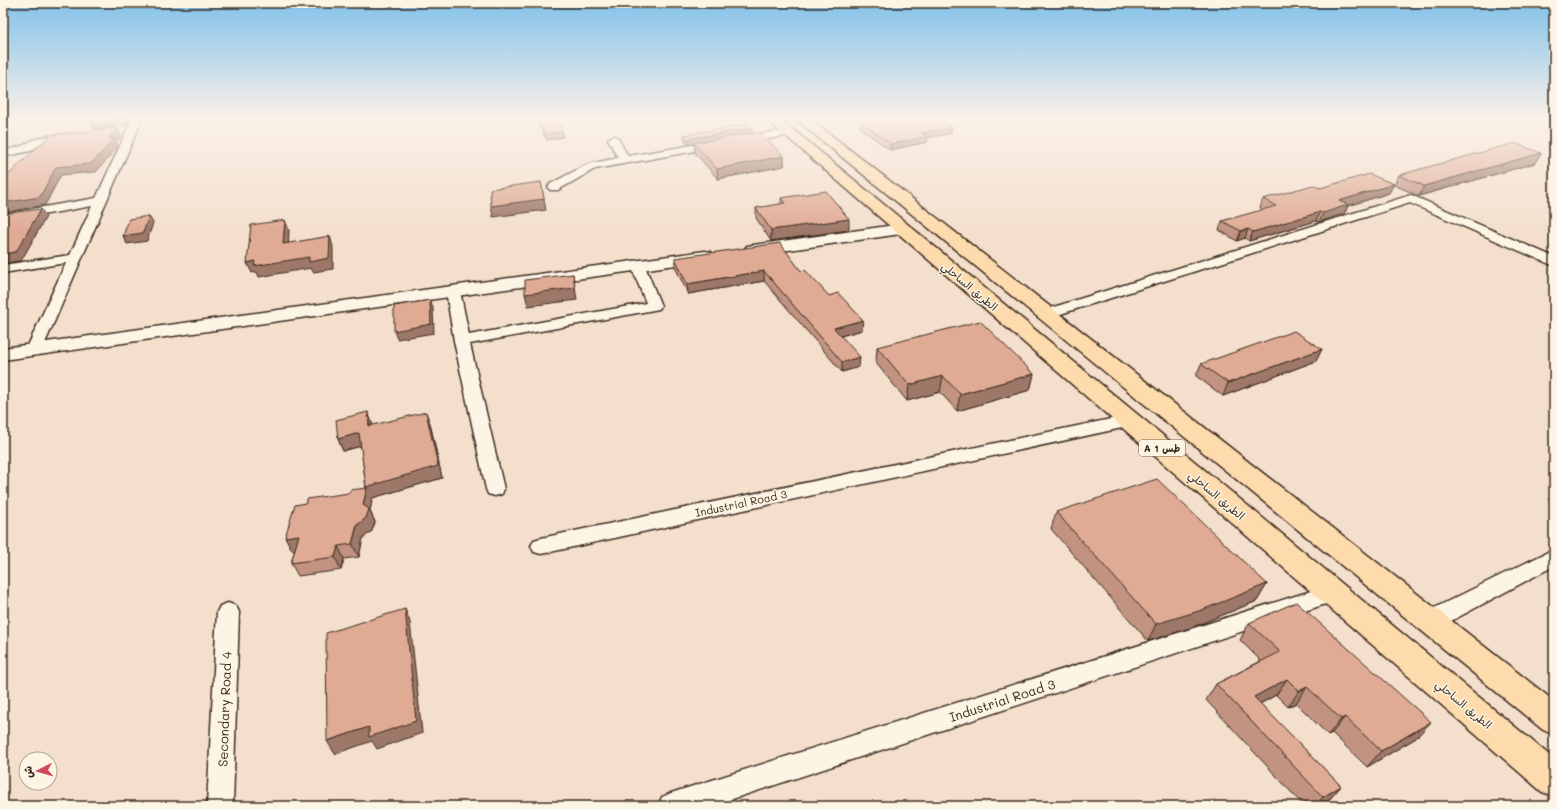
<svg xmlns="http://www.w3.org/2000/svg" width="1557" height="809" font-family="Mali,'Playpen Sans Arabic',sans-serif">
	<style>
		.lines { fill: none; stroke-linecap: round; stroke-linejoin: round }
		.street-casing { stroke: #3b2a1e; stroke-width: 3 }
		.secondary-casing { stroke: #3b2a1e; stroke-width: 3 }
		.highway-casing { stroke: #3b2a1e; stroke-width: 3 }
		.street { fill: #fcf5e5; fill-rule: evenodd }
		.secondary { fill: #fcf5e5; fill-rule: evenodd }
		.highway { fill: #fedbac; fill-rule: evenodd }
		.wall { fill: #c19380; stroke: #3b2a1e }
		.shaded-wall { fill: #9d7868; stroke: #3b2a1e }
		.building { fill: #e0ab95; stroke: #3b2a1e }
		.labels { text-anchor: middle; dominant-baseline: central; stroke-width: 3; stroke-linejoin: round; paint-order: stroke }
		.shield { fill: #fcf5e5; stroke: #75675a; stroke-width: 1 }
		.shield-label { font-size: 10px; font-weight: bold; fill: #3b2a1e }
		.street-label { font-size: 11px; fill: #3b2a1e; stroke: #fcf5e5 }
		.near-street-label { font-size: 13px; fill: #3b2a1e; stroke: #fcf5e5 }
	</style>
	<rect width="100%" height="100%" fill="#f4dfcd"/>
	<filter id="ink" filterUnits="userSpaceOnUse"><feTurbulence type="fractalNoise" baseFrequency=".025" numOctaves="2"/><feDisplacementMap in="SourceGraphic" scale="8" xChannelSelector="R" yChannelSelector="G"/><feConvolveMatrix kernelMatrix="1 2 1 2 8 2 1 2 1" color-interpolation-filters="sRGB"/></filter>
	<g filter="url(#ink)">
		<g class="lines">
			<g class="street-casing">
				<path id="street" d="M133,117h10l-101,233 -2,3 -6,2 -6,-2 -2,-3 40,-87 -63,10v-8l67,-10 22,-49 -89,16v-8l93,-16z
					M788,130l4,1 1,2 -1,2 -51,8 -5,-3 5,-3z
					M66,134l5,3 -1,2 -18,2 -11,3 -11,7 -27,6v-6l19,-5 11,-6 14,-4z
					M613,136l4,1 11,19 89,-15 5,3 -5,3 -122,22 -37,21h-8l-2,-3 2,-3 38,-20 30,-6 -10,-19z
					M1411,195l143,62v9l-144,-63 -359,114 -5,1 -5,-1 -2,-3 2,-3z
					M638,262l5,1 2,3 16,40 -2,3 -189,35 34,145 -2,5 -7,2 -7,-2 -2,-5 -32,-148 -8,-50 2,-3 5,-1 5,1 2,3 9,44 177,-32 -15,-37 2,-3z
					M1130,415l6,2 3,4 -3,4 -595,129 -7,-2 -3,-6 3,-6 7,-2z
					M1554,549v17l-116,62 -8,2 -8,-2 -3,-7 3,-7z
					M1333,584l8,3 3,6 -3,6 -630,207h-53l4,-9 9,-4z
					M228,603l8,3 3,6 -6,194h-26l10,-194 3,-6z"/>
			</g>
			<g class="secondary-casing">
				<path id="secondary" d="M902,224l6,1 2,4 -2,4 -155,22 -6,-1 -3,-4 3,-4 6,-1z
					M705,251l6,1 3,4 -3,4 -708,100v-12z"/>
			</g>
			<g class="highway-casing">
				<path id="highway" d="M764,117h14l776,642v37l-12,-4z
					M793,117h15l746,584v34l-11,-5z"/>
			</g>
			<use href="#street" class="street"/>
			<use href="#secondary" class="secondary"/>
			<use href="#highway" class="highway"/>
		</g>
		<path class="wall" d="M534,117h22l7,20 -16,3z
			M876,117h61l15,10 -1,6 -24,5v4l-37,8 -30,-22v-6l17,-4z
			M752,128v6l32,22v10l-66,13 -23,-26 -1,-9 -6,1 -3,-4 -1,-6z
			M1541,153l-6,10 -116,33 -25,-11 5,-10z
			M1320,188l69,5 -41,13 -4,8 -25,8 -3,-1 -67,20 -4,-3 -8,3 -18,-11 3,-9 41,-11 -3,-2 3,-9z
			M781,198l68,32 -78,11 -15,-23v-10l25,-4z
			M675,258l126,13 28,25 34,24 -1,10 -21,6 18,31 -17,5 -78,-91 -76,13 -13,-27z
			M877,347l157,27 -4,16 -73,21 -17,-19 -33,9 -31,-38z
			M1322,349l-6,12 -93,35 -27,-20 5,-12z
			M368,412l5,14 57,-3 12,55 -70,20v2l-2,11 5,11 -3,9 -9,7 -4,19 -15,2 -3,11 -43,6 -7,-13 4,-14 -3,1 14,-47 43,-10 17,-5 -5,-42 -18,5 -5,-12z
			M1056,512l211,72 -10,17 -64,26 -45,14 -97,-112z
			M1249,623l167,115 -49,29 -35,-34 -4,2 -32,-32 -8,4 -12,-12 -16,9 81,82 -13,15 -8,5h-16l-98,-106 10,-16 45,-23 -21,-21z"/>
		<path class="shaded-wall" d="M125,117h6l-4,9 -33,3 -3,-7z
			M952,127l-1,6 -24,5v4l-37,8 1,-6 31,-11z
			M117,128l4,8 -5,7 2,4 -22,25 -35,3 -16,30 -42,8v-10l53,-36 53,-28z
			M752,128v7l-58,8v1l-6,1v-6z
			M562,131l1,6 -16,3 -2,-6z
			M1541,153l-6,10 -116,33 5,-10z
			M784,156v10l-66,13 -1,-10z
			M541,182l5,28 -53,7 -2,-11z
			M1394,184l-5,9 -41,13 -4,8 -25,8 4,-9 16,-12z
			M41,209l5,8 -25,44 -18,2v-9z
			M1320,212l-4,9 -67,20 4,-9z
			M149,216l4,7 -6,18 -20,3 -4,-8z
			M849,219v11l-78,11v-11z
			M285,220l4,10 -1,24 -5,-10z
			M1248,229l-3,9 -8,3 4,-10z
			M330,236l3,11v22l-20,3 -2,-4 -52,9 -2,-5 -5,1 -5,-10 8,-2z
			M764,271v10l-76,13 -1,-10z
			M573,274l4,26 -49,6 -3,-12z
			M430,300l3,8 1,25 -37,6 -3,-8z
			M863,320l-1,10 -29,8 1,-10z
			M1322,349l-6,12 -93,35 5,-13z
			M860,357l-1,10 -17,5v-10z
			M1034,374l-4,16 -73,21 3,-17z
			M943,376l-3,16 -33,9 2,-16z
			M368,412l4,11 2,15 -5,-12z
			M426,412l4,11 12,55 -70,20v2l-2,11 5,11 -3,9 -9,7 -4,19 -7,-13 11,-39 4,-17 -1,-1z
			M359,433l5,12 -21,6 -5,-12z
			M299,535l7,13 -14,2 -7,-13z
			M338,546l6,13 -3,11 -6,-13z
			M1267,584l-10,17 -64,26 -45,14 8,-17z
			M405,609l5,13 12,111 -45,16 -5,-8 -37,13 -8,-13 42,-14z
			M1287,679l-11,16 -33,18 11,-16z
			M1307,687l-11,16 -8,4 11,-16z
			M1345,717l-13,16 -4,2 13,-16z
			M1431,722l-15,16 -49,29 14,-16z
			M1341,786l-13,15 -8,5h-5l8,-9z"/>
		<path class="building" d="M95,117h30l-1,2 -33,3z
			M536,117h20l6,14 -17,3z
			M881,117h56l15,10 -30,6 5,3 -36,8 -31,-22z
			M747,124l5,4 -64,11 -4,-4z
			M117,128l-8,11h5l-23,25 -35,3 -16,30 -37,6v-23l47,-45z
			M759,132l25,24 -67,13 -23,-26z
			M1515,143l26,10 -117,33 -25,-11z
			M1369,174l25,10 -55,17 9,4 -25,8 -3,-1 -67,20 -5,-3 -7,2 -19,-10 54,-15 -13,-7 50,-14 7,3z
			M541,182l3,17 -53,7 -1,-17z
			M826,191l23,28 -78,11 -15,-22 29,-5 -4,-5z
			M41,209l-25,43 -13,2v-40z
			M149,216l-6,17 -20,3 6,-17z
			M285,220l-2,24 47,-8 -1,22 -20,4v-5l-55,9 1,-5 -8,2 4,-38z
			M780,243l21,28 4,-1 24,26 9,-3 25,27 -29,8 26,29 -18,5 -78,-91 -77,13 -12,-26z
			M573,274l2,14 -50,6v-14z
			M430,300l1,24 -37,7v-25z
			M980,321l54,53 -74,20 -17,-18 -34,9 -32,-38z
			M1294,331l28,18 -94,34 -27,-19z
			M368,412l1,14 57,-14 12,54 -72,21 -7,-54 -21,6 -2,-19z
			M1157,479l110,105 -65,26 -46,14 -100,-112z
			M367,488l-4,17 6,4 -3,9 -9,7 -5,19 -14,2 -3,11 -44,6 8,-28 -14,2 10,-32 11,-2 1,-4 42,-6 1,-3z
			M1296,602l135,120 -50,29 -36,-34 -4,2 -34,-32 -8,4 -12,-12 -33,18 87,89 -18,11 -107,-113 64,-32 -31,-29z
			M405,609l11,112 -47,16v-10l-42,14 -1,-108z"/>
	</g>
	<linearGradient id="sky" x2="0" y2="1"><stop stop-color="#83c2ea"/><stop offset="0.51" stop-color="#faf1e8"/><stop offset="1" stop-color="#faf1e8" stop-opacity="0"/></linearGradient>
	<rect width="1557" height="231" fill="url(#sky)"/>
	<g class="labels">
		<rect class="shield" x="1139" y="440" width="46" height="16" rx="3"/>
		<g class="shield-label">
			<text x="1162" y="448">A 1 طس</text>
		</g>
		<g class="street-label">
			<text transform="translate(970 286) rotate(40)">الطريق الساحلي</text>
			<text transform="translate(1217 495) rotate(40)">الطريق الساحلي</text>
			<text transform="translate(741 503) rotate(-12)">Industrial Road 3</text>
			<text transform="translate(1464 704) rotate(40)">الطريق الساحلي</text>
		</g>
		<g class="near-street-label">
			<text transform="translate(1002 700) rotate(-18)">Industrial Road 3</text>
			<text transform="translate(224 709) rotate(-88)">Secondary Road 4</text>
		</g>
	</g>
	<rect width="1557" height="809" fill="none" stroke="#fcf5e5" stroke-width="16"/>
	<rect x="8" y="8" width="1541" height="793" fill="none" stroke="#3b2a1e" stroke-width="1.5" filter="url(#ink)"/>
	<g transform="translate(38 771) rotate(264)"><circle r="19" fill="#fcf5e5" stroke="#afa495"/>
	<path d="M0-3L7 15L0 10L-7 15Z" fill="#d1495b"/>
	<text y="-6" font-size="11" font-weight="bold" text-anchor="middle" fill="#3b2a1e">ش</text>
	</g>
</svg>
